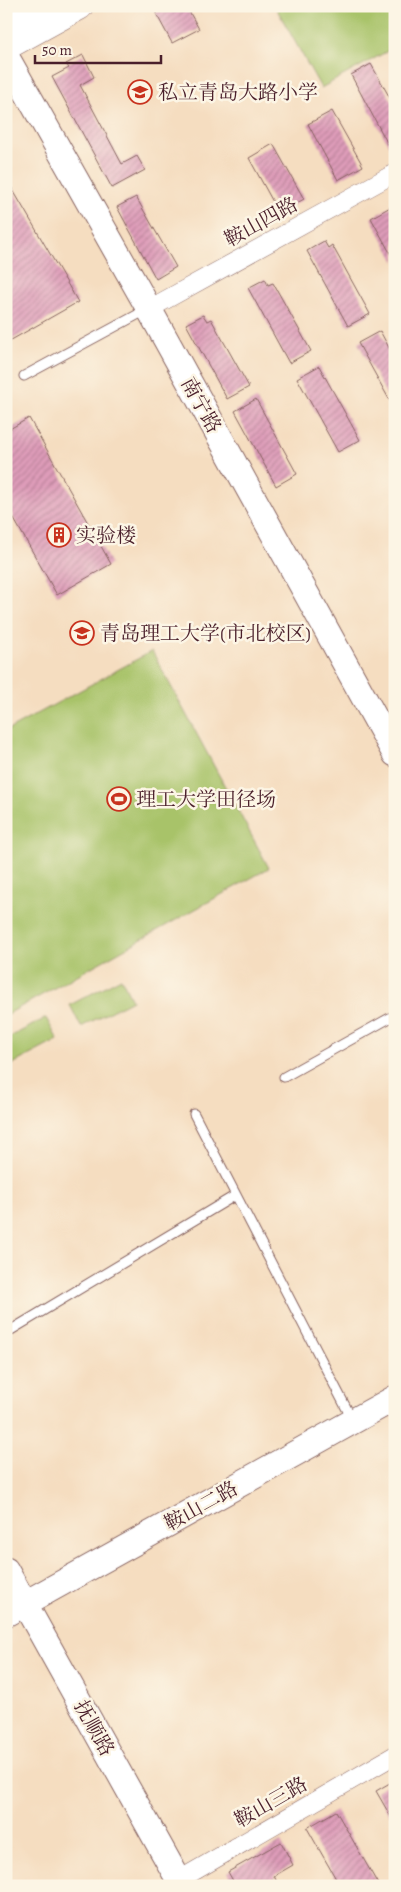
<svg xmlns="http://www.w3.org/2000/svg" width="401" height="1892" font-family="Alegreya,'Noto Serif SC',serif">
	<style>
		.green { fill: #a8c369; stroke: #79714a }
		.building { fill: url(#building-hatch) }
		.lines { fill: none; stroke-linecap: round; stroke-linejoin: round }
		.lane-casing { stroke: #86625f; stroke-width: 11 }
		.street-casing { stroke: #86625f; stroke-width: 19 }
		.secondary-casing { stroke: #86625f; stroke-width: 27 }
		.primary-casing { stroke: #86625f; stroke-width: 29 }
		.lane { stroke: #fff; stroke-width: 9 }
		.street { stroke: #fff; stroke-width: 18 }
		.secondary { stroke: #fff; stroke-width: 25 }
		.primary { stroke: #fff; stroke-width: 28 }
		.labels { text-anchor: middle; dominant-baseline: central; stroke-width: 5; stroke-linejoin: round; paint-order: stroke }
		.poi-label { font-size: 20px; fill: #4a1f2b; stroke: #fcf5e5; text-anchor: start }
		.street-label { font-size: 20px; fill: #4a1f2b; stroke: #fcf5e5 }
	</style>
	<defs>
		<pattern id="building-hatch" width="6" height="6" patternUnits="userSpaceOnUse" patternTransform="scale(1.25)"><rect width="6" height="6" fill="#de9cb9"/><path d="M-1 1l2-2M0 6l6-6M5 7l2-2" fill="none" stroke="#b67f97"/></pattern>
	</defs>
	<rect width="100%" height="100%" fill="#fcf5e5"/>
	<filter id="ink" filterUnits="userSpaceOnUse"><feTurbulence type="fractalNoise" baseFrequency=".02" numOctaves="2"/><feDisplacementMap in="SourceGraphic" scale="10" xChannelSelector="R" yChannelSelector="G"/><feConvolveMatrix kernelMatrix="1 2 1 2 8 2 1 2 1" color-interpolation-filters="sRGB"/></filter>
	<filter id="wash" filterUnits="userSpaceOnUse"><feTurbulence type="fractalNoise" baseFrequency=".0096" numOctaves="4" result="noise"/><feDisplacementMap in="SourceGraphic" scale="20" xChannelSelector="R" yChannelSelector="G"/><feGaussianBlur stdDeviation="1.12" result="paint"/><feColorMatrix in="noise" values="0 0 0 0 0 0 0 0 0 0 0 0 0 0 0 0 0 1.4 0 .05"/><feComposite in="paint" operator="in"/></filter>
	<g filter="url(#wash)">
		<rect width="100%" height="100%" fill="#f5ddc0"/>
		<path class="green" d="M275,6h120v41l-74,41z
			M152,651l117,217 -263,147v-284z
			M121,978l11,22 -51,27 -11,-22z
			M46,1018l12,22 -51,27 -1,-28z"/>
		<g id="blocks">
			<path class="building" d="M152,6h34l13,23 -27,14z
				M83,55l11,22 -14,8 42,79 15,-8 8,14 -33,18 -60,-111 17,-9 -3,-4z
				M371,64l24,43v38l-5,3 -39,-73z
				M332,111l31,55 -25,14 -30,-56z
				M273,144l31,55 -25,14 -30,-55z
				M6,178l72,124 -72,41z
				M136,197l40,70 -20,12 -39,-72z
				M392,206l3,5v51l-24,-44z
				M324,241l4,7 4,-3 38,69 -22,12 -41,-75z
				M265,279l3,6 5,-2 38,68 -22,12 -41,-75z
				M203,315l4,6 4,-2 38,68 -22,12 -41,-75z
				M380,331l15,28v51l-37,-67z
				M319,366l41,74 -22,12 -41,-74z
				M256,399l41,75 -21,12 -41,-75z
				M29,418l82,146 -54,31 -51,-90v-74z
				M395,1780v44l-19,-33z
				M336,1811l43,75h-39l-33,-58z
				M281,1842l12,23 -19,11 5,10h-43l-8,-14z"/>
		</g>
	</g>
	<g filter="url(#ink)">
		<use href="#blocks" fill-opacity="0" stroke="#86625f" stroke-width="1"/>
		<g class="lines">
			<g class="lane-casing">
				<path id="lane" d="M24,376l124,-67
					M284,1077l111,-62
					M194,1114l159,307
					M6,1333l230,-138"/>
			</g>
			<g class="street-casing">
				<path id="street" d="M149,309l246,-136
					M179,1880l216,-125"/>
			</g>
			<g class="secondary-casing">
				<path id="secondary" d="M6,56l143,253 246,445
					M6,1570l176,316
					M6,1614l389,-216"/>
			</g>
			<g class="primary-casing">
				<path id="primary" d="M6,23l31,-17
					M6,46l73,-40"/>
			</g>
			<use href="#lane" class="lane"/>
			<use href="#street" class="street"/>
			<use href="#secondary" class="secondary"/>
			<use href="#primary" class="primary"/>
		</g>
	</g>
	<defs>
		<g id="school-ring" transform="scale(1.25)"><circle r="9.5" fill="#fcf5e5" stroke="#c8321e" stroke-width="1.5"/><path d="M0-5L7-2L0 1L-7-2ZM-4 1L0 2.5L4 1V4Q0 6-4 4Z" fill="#c8321e"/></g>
		<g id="building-ring" transform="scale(1.25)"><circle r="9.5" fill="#fcf5e5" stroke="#c8321e" stroke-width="1.5"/><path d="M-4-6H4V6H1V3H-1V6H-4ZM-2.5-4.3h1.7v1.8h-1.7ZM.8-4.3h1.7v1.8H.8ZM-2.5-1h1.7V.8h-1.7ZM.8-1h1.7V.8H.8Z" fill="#c8321e"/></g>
		<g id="university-ring" transform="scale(1.25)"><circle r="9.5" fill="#fcf5e5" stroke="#c8321e" stroke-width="1.5"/><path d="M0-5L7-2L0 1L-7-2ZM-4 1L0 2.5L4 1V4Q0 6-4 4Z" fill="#c8321e"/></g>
		<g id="stadium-ring" transform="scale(1.25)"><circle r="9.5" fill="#fcf5e5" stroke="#c8321e" stroke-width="1.5"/><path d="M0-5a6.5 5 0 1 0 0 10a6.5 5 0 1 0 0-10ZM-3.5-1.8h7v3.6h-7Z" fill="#c8321e"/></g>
	</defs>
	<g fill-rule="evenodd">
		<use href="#school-ring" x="140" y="92"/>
		<use href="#building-ring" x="59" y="535"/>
		<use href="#university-ring" x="82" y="633"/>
		<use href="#stadium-ring" x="119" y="799"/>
	</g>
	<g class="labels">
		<g class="poi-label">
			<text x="158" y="92">私立青岛大路小学</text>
			<text x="76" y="535">实验楼</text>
			<text x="100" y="633">青岛理工大学(市北校区)</text>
			<text x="136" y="799">理工大学田径场</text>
		</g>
		<g class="street-label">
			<text transform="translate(261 222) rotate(-29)">鞍山四路</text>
			<text transform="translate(201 405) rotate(61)">南宁路</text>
			<text transform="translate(201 1506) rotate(-29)">鞍山二路</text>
			<text transform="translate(94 1728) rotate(61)">抚顺路</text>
			<text transform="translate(271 1802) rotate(-30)">鞍山三路</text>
		</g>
	</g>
	<rect width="401" height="1892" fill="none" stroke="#fcf5e5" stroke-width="25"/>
	<path d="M35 55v8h126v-8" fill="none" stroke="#4a1f2b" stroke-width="2.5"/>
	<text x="42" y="55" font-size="15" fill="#4a1f2b" stroke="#fcf5e5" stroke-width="4" paint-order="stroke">50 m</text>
</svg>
